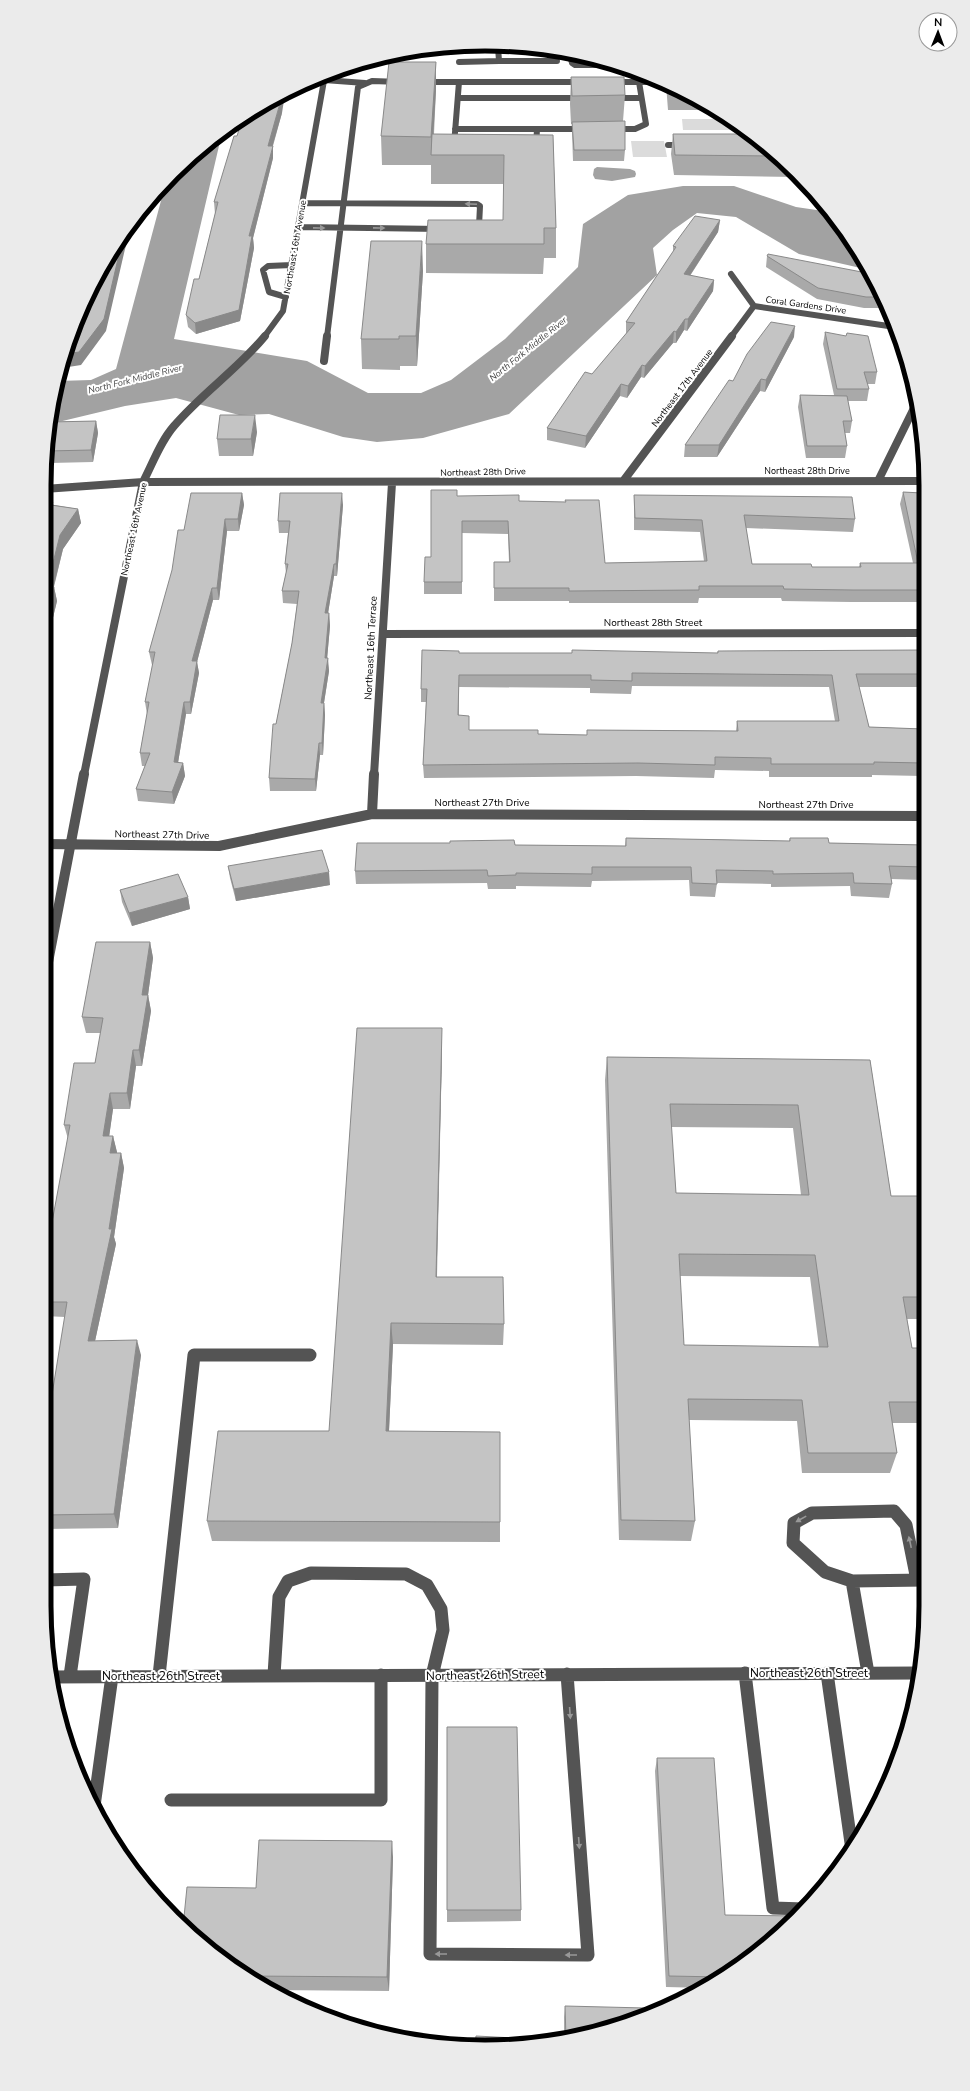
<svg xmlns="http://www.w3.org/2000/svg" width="970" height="2091" font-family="'Nunito Sans',sans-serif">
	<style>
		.green { fill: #dbdbdb }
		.water { fill: #a2a2a2 }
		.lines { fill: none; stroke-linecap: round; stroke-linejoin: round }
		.minor-far3 { stroke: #545454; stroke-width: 6 }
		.minor-far2 { stroke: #545454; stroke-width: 8 }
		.minor-far1 { stroke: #545454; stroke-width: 10 }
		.minor { stroke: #545454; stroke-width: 13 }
		.wall { fill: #a9a9a9; fill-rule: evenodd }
		.shaded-wall { fill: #898989 }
		.building { fill: #c4c4c4; stroke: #898989; fill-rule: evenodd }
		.oneway { fill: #989898 }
		.labels { text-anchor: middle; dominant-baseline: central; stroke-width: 4; stroke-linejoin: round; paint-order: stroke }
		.far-street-label { font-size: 9px; fill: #000; stroke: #fff }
		.far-water-label { font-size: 9px; font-style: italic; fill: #434343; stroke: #fff }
		.street-label { font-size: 10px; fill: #000; stroke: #fff }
		.near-street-label { font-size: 12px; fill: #000; stroke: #fff }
		.rim { fill: none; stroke: #000; stroke-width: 5 }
	</style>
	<rect width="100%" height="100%" fill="#fff"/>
	<path class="green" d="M682,119h43l14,7v4h-56z
		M631,141h33l3,16h-34z"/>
	<path class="water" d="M222,133l-48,206 133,22 61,32h53l30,-13 54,-41 73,-72 5,-43 45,-29 55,-9h51l62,21 34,5 35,57 -66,-15 -63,-37 -39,-4 -24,17 -20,18 4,27 -148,139 -86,24 -46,4 -34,-5 -74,-23 -30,1 -63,-17 -51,8 -75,18 2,-25 6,-18 33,-1 25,-11 50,-187 7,-9z
		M597,167l33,2 5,2 1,3 -1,3 -23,4 -17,-2 -2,-4 1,-6z"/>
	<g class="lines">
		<path class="minor-far3" d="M498,45l13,2
			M498,47l1,14h58
			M569,52l3,11 3,2h38
			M459,62l40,-1
			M324,80l41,3
			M423,82h162
			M611,82h50
			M458,98h126
			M612,98h29
			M455,129h82
			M612,129h23l11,-5 -7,-42
			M668,145h18
			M456,147l-2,-2 5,-63
			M536,147l1,-18h47
			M303,203l174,1 3,2 -1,20 -5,2
			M298,227l142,2
			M731,274l23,32 141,21
			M286,297l-17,-5 -6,-22 5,-4 24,-1
			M264,337l19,-26 42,-236
			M327,337l31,-250 14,-6 29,1
			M731,337l23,-31"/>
		<path class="minor-far2" d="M324,361l3,-25
			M624,480l108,-144
			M878,481l38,-77
			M44,489l99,-7 779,-1
			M383,634l540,-1
			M84,775l59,-293c10,-19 17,-40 31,-56 28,-33 64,-57 91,-90
			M374,775l18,-292"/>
		<path class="minor-far1" d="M372,814l2,-40
			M44,844l175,2 153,-32 551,2
			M44,983l40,-209"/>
		<path class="minor" d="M44,1580l40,-1 -14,97
			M852,1581l-27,-9 -32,-29 1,-20 18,-10 82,-2 12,14 11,55
			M745,1673l28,235 31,1
			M827,1673l25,177
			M868,1673l-16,-92 74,-1
			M274,1675l5,-78 9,-16 23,-8 95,1 21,11 14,24 2,21 -11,46 -2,278 158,1 -21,-281
			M159,1676l35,-321h116
			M51,1677l868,-4
			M171,1800h210v-125
			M94,1806l18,-130"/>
	</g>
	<path class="wall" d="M481,44v2h-18z
		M436,62v28l-2,44 119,1 3,93v30h-12l-1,16 -117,-1v-29l77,-24 1,-36h-73v-19h-49l-1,-29z
		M571,77l54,18 -2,26 2,29 -1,11h-51l-1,-28v-9h-1l-1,-20z
		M666,84l44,26h-42z
		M282,113l-9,33v12l-20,80 1,10 -14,73 -44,13 -8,-7 -2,-12 13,-36 16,-65 -1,-12 23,-66z
		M673,134l80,1 42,42 -121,-2 -3,-21z
		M720,220l-2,12 -28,44 24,4 -1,11 -26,40 -3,-1 -8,13h-3l-29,35 -3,-1 -14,21 -7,-2 -35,52 -38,-8v-12l79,-94v-12l47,-70v-6z
		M767,256l100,17 21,35h-24l-47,-9 -51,-32z
		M423,271l-6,95h-17v4l-38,-1 -1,-30z
		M825,332l52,40 -2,12h-8l2,5 -2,12h-19l4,20 -2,12h-5l2,13 -2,12h-39l-8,-51 2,-12h34l-11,-51z
		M794,337l-29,55 -5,-1 -43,66h-33l1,-12 48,-64z
		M96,421l2,12 -5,29 -43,1 -1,-3h-3l4,-38z
		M257,432l-4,24h-34l-2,-17z
		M903,492l19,1 1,109h-72l-69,-1 -1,-3h-82l-1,5h-129v-2h-75v-39h15l-1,-28 -46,-1v61h-38v-12l7,-25 26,-61 148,67 99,-2 -4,-29 -66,-2v-35l221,24 -2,13 -107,-4 6,36 60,3h47l1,-4h53l-13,-59z
		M242,493l2,12 -5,26h-12l-8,69h-6l-16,62 2,11 -8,41h-5l-8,49h5l2,13 -11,28 -36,-3 -2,-12 9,-23h-3l-2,-13 7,-39 -2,-12 8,-37h-1l-3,-13 35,-122z
		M44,500l10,5 24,4 3,14 -18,26 -9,38 3,14 -9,37h-4z
		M343,505l-6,71h-3l-6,37h1l1,13 -3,32 2,13 -5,32 1,12 -2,40h-3l-4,36h-46l-1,-13 7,-54 16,-81 5,-39 -14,-1 -1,-12 4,-18 -1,-9 3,-31h-9l-1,-12z
		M923,650v37h-64l10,40 54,2v47l-51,-1v2h-103v-6l-54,-1 -1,8 -78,-2 -212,2 -1,-13 3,-63h-5v-13l38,-36h258l1,-2zM632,686l197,1 6,34h-98l-1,10 -149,-1v5l-49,-1 -69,-4 -10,-15v-28l131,1v5l41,1z
		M626,838l163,3 1,-3 39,5 95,2v35l-33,-1 1,5 -3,14 -38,-2 -1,-10 -79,1v-3l-54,-1 -2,14 -25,-1 -1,-16 -97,1 -1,6 -75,-1v3h-28l-1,-6 -131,1 -1,-13 160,-26 110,1z
		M228,866l102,19 -94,16 -6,-23z
		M120,890l68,7 2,12 -58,17 -10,-24z
		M150,942l3,16 -5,37 3,16 -9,55h-6l-6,43h-17l-4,27h4l4,17h4l3,15 -10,69 2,7 -21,97 46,14 -23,173 -74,1v-85l21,-127 -21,-1v-62l9,-37 15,-78 -4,-14 31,-62 6,-30h-15l-4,-16z
		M442,1051l-5,226 67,47 -1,21 -110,-1 -4,87 111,91v20l-288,-1 -5,-20 122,-90z
		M607,1057l263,3 21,136h34v123h-18l5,29h13v75h-33l5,30 -7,20h-88l-5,-52 -108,-1 6,101 -4,20 -72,-1 -14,-460zM671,1127l122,1 8,67 -125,-2zM680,1276l130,1 9,70 -135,-2z
		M657,1758l68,157 29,41 -48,32 -40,-1 -11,-216z
		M393,1857l-4,134 -119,-1 -6,-2 -70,-50 62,-50z
		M447,1910h74v11l-74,1z
		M565,2006l62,18 -63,14v-21z"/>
	<path class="shaded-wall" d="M436,62v28l-4,65h-1v-18z
		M285,94l-3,19 -13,45 -1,-12 14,-50z
		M273,146v12l-20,80 1,10 -14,73 -44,13 -1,-11 54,-87z
		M135,220l-10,29 -19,82 -25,34 -19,3v-1l4,-13 58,-121z
		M720,220l-2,12 -35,54 1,-12z
		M422,241l1,30 -6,95 -1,-30z
		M714,280l-1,11 -26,40 1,-12z
		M685,319l-1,11 -8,13v-11z
		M795,326l-1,11 -29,55 1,-12z
		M674,331l-1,12 -29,35 1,-12z
		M642,365l-1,12 -14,21 1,-12z
		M761,379l-1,12 -43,66 2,-12z
		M621,384l-1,12 -35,52 1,-12z
		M255,415l2,17 -4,24 -2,-17z
		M96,421l2,12 -5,29 -2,-12z
		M242,493l2,12 -5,26 -1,-12z
		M342,493l1,12 -6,71 -1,-12z
		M78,509l3,14 -18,26 -13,52 -3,-14 13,-52z
		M225,519l2,12 -8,69 -2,-12z
		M334,564v12l-8,50 -1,-13z
		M54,587l3,14 -9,37 -3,-14z
		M212,588l1,12 -16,62 2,11 -8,41 -1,-12 2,-41z
		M329,613l1,13 -4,45 -1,-13z
		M328,658l1,13 -7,44 -1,-12z
		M184,702l2,12 -10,61 -2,-13z
		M324,703l1,12 -2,40 -1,-12z
		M319,743l1,12 -4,36 -1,-12z
		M183,763l2,13 -11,28 -2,-12z
		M329,872l1,13 -94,16 -2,-12z
		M188,897l2,12 -58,17 -3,-13z
		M150,942l3,16 -5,37 3,16 -9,55 -3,-16 3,-55z
		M442,1028v23l-6,248v-22z
		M133,1050l3,16 -6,43 -3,-16z
		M110,1093l3,16 -6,43 -4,-16z
		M113,1136l4,16 -3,16 -4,-15z
		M121,1153l3,15 -10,69 2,7 -24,111 -4,-14 21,-112z
		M391,1323l2,21 -5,108 -2,-21z
		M137,1340l4,15 -23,173 -4,-14z
		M392,1841l1,16 -4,134 -2,-14z"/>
	<path class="building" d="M389,62h47l-5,75 -50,-1z
		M571,77h53l1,18 -53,1z
		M668,86l14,8h-13z
		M282,96l-14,50h5l-24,90h3l-13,74 -44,13 -9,-8 8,-36h5l19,-77h-4l20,-66h3l6,-19z
		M625,121v29h-51l-2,-28z
		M432,134l121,1 3,93h-12v16h-118l2,-24h75l1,-65h-73z
		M673,134h78l2,1 21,21 -99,-1z
		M695,216l25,4 -36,54 30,6 -26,39h-3l-9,13 -2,-1 -29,35 -3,-1 -14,21 -7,-2 -35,52 -39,-8 38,-56 7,2 43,-51 -9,-1 50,-75 -3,-1z
		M124,233l-20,86 -25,33 -13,2 11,-38 41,-76z
		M371,241h51l-6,95h-17v3h-38z
		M768,254l99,19 14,24h-15l-48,-9 -51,-32z
		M771,322l24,4 -29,54 -5,-1 -42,66h-34l44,-65 4,1 14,-27z
		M825,332l21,4 1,-3 21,3 9,36h-13l5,17h-32z
		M800,395l47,1 5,25h-9l4,25h-40z
		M220,415h35l-4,24h-34z
		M96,421l-5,29 -44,1 3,-29z
		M431,490h26v6l62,-1v6l47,1 -1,-2h34l6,63 102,-2 -5,-41 -67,-2 -1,-23 218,2 3,22 -111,-4 8,49h59l1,3h49l-1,-4h58l-15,-71 19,1 1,97h-70l-69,-1 -1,-3h-84v4l-130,1v-3h-75v-26h16l-2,-41h-46v61h-38l1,-25h6z
		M191,493h51l-4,26h-13l-8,69h-5l-20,73h5l-7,41h-6l-10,60 9,1 -11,29 -36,-3 14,-36h-10l9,-51h-4l10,-50h-6l23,-82 6,-40h6z
		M280,493h62l-6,71h-2l-9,49h4l-4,45h3l-7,45h3l-2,40h-3l-4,36 -46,-1 4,-54h3l16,-81 7,-52h-17l6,-27h-3l5,-43h-12z
		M44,500l9,2 -2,3 27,4 -18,26 -13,52h7l-9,37h-1z
		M422,650l37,1v2h113v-3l146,3v-2l205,-1v24h-67l13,53 54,2v34l-49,-1v2h-103v-6l-56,-1v8l-77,-2 -215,2 4,-76h-6zM632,673l200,2 7,46h-102l1,10 -151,-1v5l-49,-1v-4h-69v-14l-11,-1 1,-40h132v5l41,1z
		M626,838l164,3v-3h38l1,5 95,2v22l-35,-1 3,18 -38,-1 -1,-10 -80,1v-3l-57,-1 1,14 -25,-1 -1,-16h-99v7l-76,-1v2l-28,1 -1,-6 -132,1 2,-28h93v-2l64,-1 1,5 111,1z
		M322,850l7,22 -95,17 -6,-23z
		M178,874l10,23 -59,16 -9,-23z
		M96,942h54l-8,53h6l-9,55h-6l-6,43h-17l-7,43h10l-3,17h11l-12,76h3l-24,112 49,-1 -23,174 -70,1v-71l23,-142h-23v-48l9,-37 17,-92h-6l10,-62h21l8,-45 -21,-1z
		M357,1028h85l-6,249h67l1,47 -113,-1 -5,108 114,1v90l-293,-1 11,-90h111z
		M607,1057l263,3 21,136h34v101h-22l9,51h13v54h-36l8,51h-89l-6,-53 -114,-1 7,122 -74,-1zM670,1104l128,1 11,90 -133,-2zM679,1254l136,1 13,92 -144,-2z
		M447,1727h70l4,183h-74z
		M657,1758h57l11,157 72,1 -43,40 -32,21 -53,-1z
		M259,1840l133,1 -5,136 -139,-1 -54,-38 -11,-11 4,-40 69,1z
		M565,2006l80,2v7l-18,9 -61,14z
		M476,2036l38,2v7l-29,2 -10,-1z"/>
	<defs><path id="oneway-solid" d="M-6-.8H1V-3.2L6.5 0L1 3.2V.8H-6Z"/></defs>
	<g class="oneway">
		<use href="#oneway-solid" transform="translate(471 204) rotate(-177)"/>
		<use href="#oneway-solid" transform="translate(319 228) rotate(1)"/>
		<use href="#oneway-solid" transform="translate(379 228) rotate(1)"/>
		<use href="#oneway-solid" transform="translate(801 1519) rotate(151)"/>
		<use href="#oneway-solid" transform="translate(910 1542) rotate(-102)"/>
		<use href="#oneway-solid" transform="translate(570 1713) rotate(86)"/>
		<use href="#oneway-solid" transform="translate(579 1843) rotate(86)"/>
		<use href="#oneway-solid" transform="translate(441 1954) rotate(-180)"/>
		<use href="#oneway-solid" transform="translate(571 1955) rotate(-180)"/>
	</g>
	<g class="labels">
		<g class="far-street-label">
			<text transform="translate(295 247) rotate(-80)">Northeast 16th Avenue</text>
			<text transform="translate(806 305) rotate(8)">Coral Gardens Drive</text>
			<text transform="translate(682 388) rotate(-53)">Northeast 17th Avenue</text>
			<text x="807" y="471">Northeast 28th Drive</text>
			<text transform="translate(483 472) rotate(-1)">Northeast 28th Drive</text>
			<text transform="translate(134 529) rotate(-78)">Northeast 16th Avenue</text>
		</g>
		<g class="far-water-label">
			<text transform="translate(528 349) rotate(-39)">North Fork Middle River</text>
			<text transform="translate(135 379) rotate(-14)">North Fork Middle River</text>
		</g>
		<g class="street-label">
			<text x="653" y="623">Northeast 28th Street</text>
			<text transform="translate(371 648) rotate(-87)">Northeast 16th Terrace</text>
			<text x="482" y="803">Northeast 27th Drive</text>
			<text x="806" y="805">Northeast 27th Drive</text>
			<text transform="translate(162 835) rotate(1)">Northeast 27th Drive</text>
		</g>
		<g class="near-street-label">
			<text x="809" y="1673">Northeast 26th Street</text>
			<text transform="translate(485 1675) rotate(-1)">Northeast 26th Street</text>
			<text x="161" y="1676">Northeast 26th Street</text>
		</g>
	</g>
	<path d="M0 0H970V2091H0ZM485 51H485A434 434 0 0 1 919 485V1606A434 434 0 0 1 485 2040H485A434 434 0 0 1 51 1606V485A434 434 0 0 1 485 51Z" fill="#ebebeb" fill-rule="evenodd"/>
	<path class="rim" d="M485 51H485A434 434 0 0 1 919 485V1606A434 434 0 0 1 485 2040H485A434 434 0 0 1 51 1606V485A434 434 0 0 1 485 51Z"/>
	<g transform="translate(938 32) rotate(1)"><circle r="19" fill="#ffffff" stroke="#999999"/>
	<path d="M0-3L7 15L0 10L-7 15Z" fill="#000000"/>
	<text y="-6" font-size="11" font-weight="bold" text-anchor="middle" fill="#000000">N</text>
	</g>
</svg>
